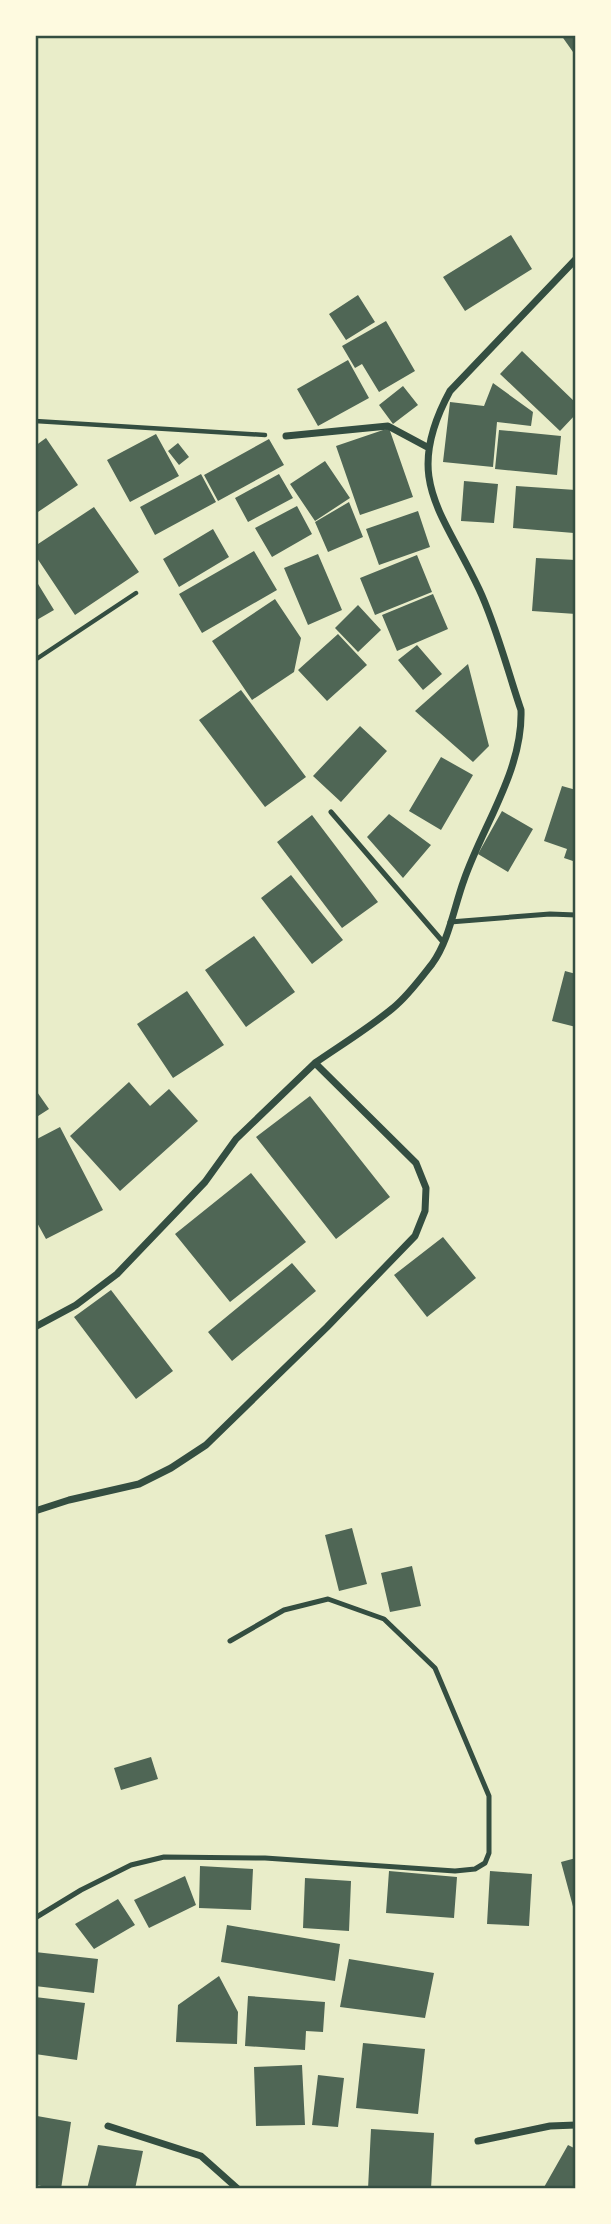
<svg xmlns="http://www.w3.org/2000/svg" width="611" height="2224" font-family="Figtree,sans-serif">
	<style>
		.building { fill: #4f6655 }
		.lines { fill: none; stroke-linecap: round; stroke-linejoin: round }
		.path { stroke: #344e41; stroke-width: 4.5 }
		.service { stroke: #344e41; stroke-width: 5 }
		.minor { stroke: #344e41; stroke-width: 7 }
		.neatline { fill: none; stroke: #344e41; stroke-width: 2.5 }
	</style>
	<rect width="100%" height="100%" fill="#e9edc9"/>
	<path class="building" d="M561,35h15v15l-3,2z
		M511,235l21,34 -67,42 -22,-34z
		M358,295l17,27 -29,18 -17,-26z
		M386,321l29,50 -36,21 -17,-28 -7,4 -13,-22z
		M522,351l54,52v11l-16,17 -60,-57z
		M348,360l21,38 -51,28 -21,-37z
		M493,383l40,29 -2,14 -34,-4 -4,45 -50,-5 7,-60 34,4z
		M403,386l15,19 -25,19 -14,-19z
		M389,428l24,69 -53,18 -24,-69z
		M499,430l62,6 -4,39 -62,-6z
		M156,434l23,42 -49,26 -23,-42z
		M46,438l32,47 -43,29v-68z
		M269,439l15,26 -66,36 -14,-26z
		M178,443l11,14 -10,8 -11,-14z
		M325,461l25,37 -35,23 -25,-37z
		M201,474l15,28 -61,33 -15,-28z
		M279,474l14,24 -45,24 -13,-24z
		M464,481l34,3 -4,39 -33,-2z
		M516,486l60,4 -2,43 -61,-5z
		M349,502l14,35 -35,15 -13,-30z
		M297,506l15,28 -40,23 -17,-29z
		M94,507l45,65 -64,43 -40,-60v-9z
		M418,511l12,36 -51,18 -13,-36z
		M213,529l16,28 -50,30 -16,-28z
		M254,551l23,39 -75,43 -23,-39z
		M318,554l24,56 -34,15 -24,-57z
		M417,555l15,37 -57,23 -15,-37z
		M536,558l40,2v54l-44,-3z
		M35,579l19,31 -19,11z
		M433,594l15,35 -51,22 -15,-36z
		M275,599l26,39 -7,34 -42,28 -40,-59z
		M358,605l23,25 -23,22 -23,-24z
		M338,634l29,31 -40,36 -29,-31z
		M417,645l25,29 -19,16 -25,-30z
		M468,664l21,82 -16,16 -58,-51z
		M241,690l65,87 -41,30 -66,-87z
		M360,726l27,25 -46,51 -28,-26z
		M441,757l32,18 -32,55 -32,-19z
		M562,786l14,4v72l-12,-4 3,-9 -23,-8z
		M502,811l31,18 -25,43 -30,-18z
		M389,814l42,31 -28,33 -36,-41z
		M312,815l66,87 -36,26 -65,-86z
		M291,875l52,65 -31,24 -51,-66z
		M254,936l41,56 -49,35 -41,-57z
		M565,971l11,3v53l-24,-6z
		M187,991l37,54 -51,33 -36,-54z
		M129,1082l21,24 19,-17 29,32 -78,70 -50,-55z
		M35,1089l14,20 -14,9z
		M310,1096l80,101 -54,42 -80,-102z
		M60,1127l43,83 -57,29 -11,-20v-79z
		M251,1173l55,69 -76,60 -55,-68z
		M443,1237l33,41 -49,39 -33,-42z
		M292,1263l24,28 -84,70 -24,-29z
		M111,1290l62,81 -37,28 -62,-82z
		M352,1528l15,56 -28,7 -14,-56z
		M412,1566l9,40 -31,6 -9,-39z
		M151,1757l7,22 -37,11 -7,-22z
		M576,1858v56h-1l-14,-52z
		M200,1866l53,3 -2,41 -52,-2z
		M389,1871l68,6 -3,41 -68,-5z
		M490,1871l42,3 -3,52 -42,-2z
		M185,1876l11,29 -47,23 -15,-28z
		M305,1878l46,3 -2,50 -46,-3z
		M118,1899l17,26 -41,24 -19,-25z
		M227,1925l113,19 -5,37 -114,-19z
		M35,1952l63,7 -4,34 -59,-7z
		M349,1959l85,14 -9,45 -85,-11z
		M219,1976l19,36 -1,32 -61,-2 2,-37z
		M248,1996l77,6 -2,30 -17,-1 -1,19 -60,-4z
		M35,1997l50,6 -8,57 -42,-6z
		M363,2043l62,6 -7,65 -62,-6z
		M302,2065l3,60 -49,1 -2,-59z
		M318,2075l26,3 -6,49 -26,-2z
		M37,2116l34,6 -10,67 -26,-4z
		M371,2129l63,4 -3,56h-63z
		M98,2145l45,6 -8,38h-48z
		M568,2145l8,4v40h-33z"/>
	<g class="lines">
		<path class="path" d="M35,421l230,14
			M35,660l101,-67"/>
		<path class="service" d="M331,812l112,130
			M450,922l100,-8 26,1
			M35,1918l46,-28 50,-25 33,-8 101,1 190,13 20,-2 10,-6 4,-10v-57l-54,-128 -51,-49 -56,-20 -44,11 -54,31"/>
		<path class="minor" d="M286,436l102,-10 41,22
			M35,1327l41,-22 41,-31 88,-92 31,-43 79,-76
			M35,1511l34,-11 70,-16 32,-16 35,-23 121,-118 88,-91 10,-25 1,-23 -10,-25 -101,-100c26,-18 54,-35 78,-55 14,-11 28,-30 39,-44 17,-23 22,-57 32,-84 19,-55 59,-110 57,-170 -13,-38 -25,-85 -42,-121 -37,-79 -77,-110 -29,-198l126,-132
			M108,2126l93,30 37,33
			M478,2141l72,-15 26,-1"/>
	</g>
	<rect width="611" height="2224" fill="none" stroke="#fefae0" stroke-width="74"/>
	<rect x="37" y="37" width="537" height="2150" class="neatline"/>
</svg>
